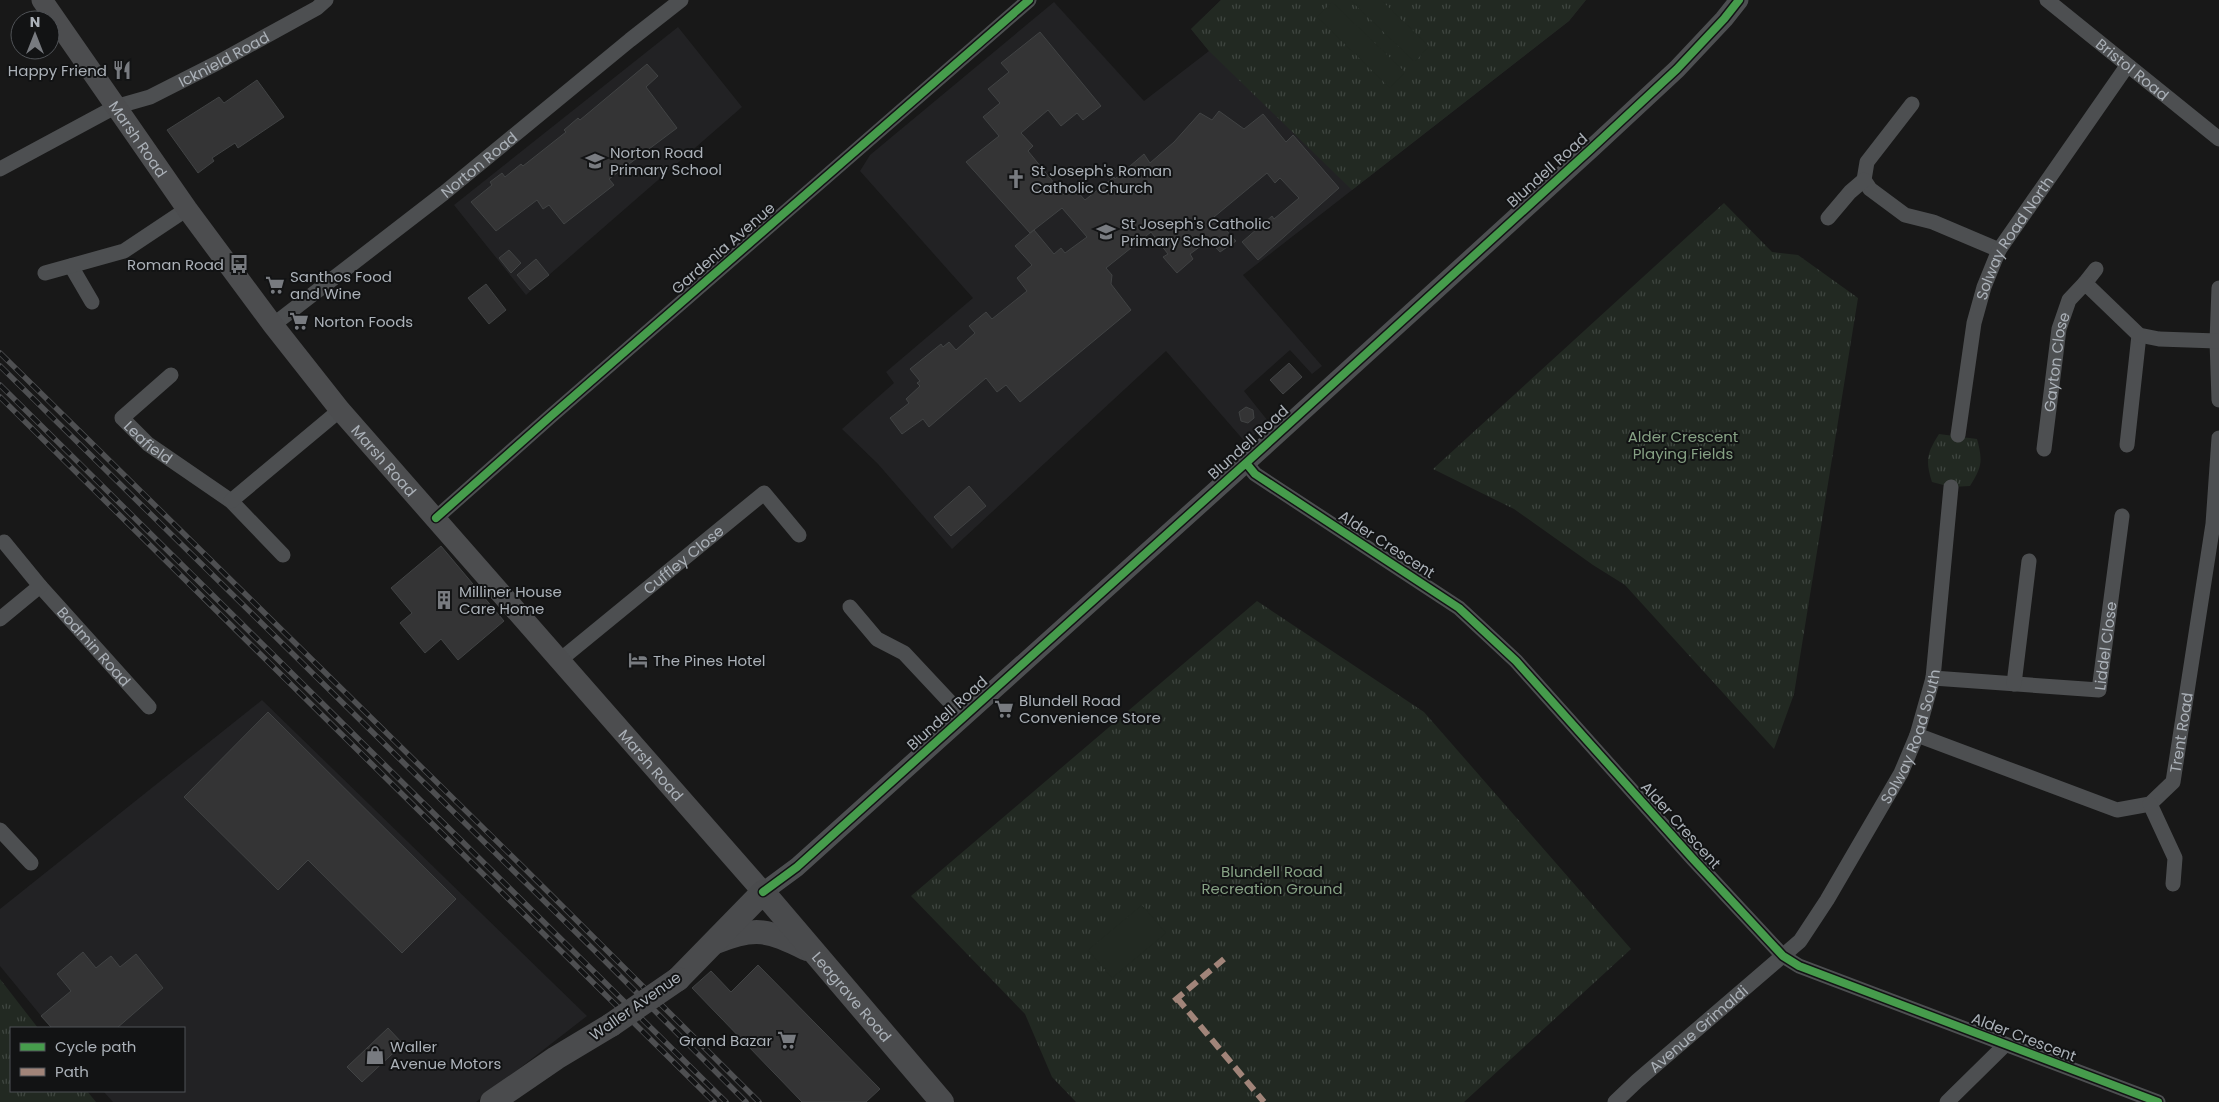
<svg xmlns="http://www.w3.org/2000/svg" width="2219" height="1102" font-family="Poppins,sans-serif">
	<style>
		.built { fill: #222224 }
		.park { fill: url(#park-tufts) }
		.pitch { fill: #222922 }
		.building { fill: #343435; stroke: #414344 }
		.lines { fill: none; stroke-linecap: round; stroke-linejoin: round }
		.minor { stroke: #4d4f51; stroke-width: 15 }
		.tertiary { stroke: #4d4f51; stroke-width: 19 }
		.secondary { stroke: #4c4d4f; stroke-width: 21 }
		.primary { stroke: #4a4b4d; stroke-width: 24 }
		.rail-casing { stroke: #4e4f51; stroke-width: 5.5 }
		.rail { stroke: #121314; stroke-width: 4; stroke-dasharray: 11; stroke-linecap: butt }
		.primary-bridge { stroke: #4a4b4d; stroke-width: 24 }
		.quiet { stroke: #a18479; stroke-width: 6; stroke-dasharray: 12 6; stroke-linecap: butt }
		.cycleway-casing { stroke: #121314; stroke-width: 11 }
		.cycleway { stroke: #469c4c; stroke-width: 8 }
		.labels { text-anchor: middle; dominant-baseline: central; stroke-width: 4; stroke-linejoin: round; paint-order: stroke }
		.street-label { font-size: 15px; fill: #abb1b8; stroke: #121314 }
		.poi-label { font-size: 15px; fill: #abb1b8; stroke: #121314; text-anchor: start }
		.park-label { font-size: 15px; fill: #86a184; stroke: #121314 }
	</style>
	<defs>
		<pattern id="park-tufts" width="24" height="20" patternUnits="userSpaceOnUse" patternTransform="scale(1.25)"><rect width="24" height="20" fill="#222922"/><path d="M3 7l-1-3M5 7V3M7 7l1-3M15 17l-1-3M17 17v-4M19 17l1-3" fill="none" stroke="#3f4640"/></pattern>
	</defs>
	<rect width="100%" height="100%" fill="#181818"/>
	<path class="built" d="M1221,0h365l-17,21 -326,254 79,91 -10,8 -22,-24 -46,41 24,30 -22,22 -80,-92 -214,198 -74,-85 -36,-35 52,-46 -8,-11 87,-74 -113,-127 10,-16 184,-153 90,99 65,-50 -18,-22z
		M678,27l64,80 -216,188 -72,-90z
		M262,700l325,316 -111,86h-363l-10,-11h81v-63h-133l-51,-62v-57z"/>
	<path class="park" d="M1221,0h365l-17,21 -217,169 -143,-139 -18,-22z
		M1724,203l48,49 26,3 60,43 -64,396 -20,55 -149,-164 -32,-20 -79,-56 -81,-40z
		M1939,434l38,5c6,22 5,28 -7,47l-19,1 -19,-5c-7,-22 -5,-29 7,-48z
		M1257,601l167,111 207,237 -167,153h-388l-24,-25 -27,-63 -114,-118z
		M0,979l38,49h-27v63h76l9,11h-96z"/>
	<path class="pitch" d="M1350,0h31l48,46 -14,16z
		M1332,2l73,70 -15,16 -73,-71z
		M1142,905l24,28 -54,45 -24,-28z"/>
	<path class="building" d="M1040,32l61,74 -18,14 -6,-7 -16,13 -13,-16 -27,23 12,13 -5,5 36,44 9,-8 12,13 29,-23 1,2 29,-25 6,9 24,-21 26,-29 12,7 7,-9 25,18 19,-15 23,28 7,-7 46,53 -81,72 -16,-18 30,-26 2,3 25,-21 -19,-20 -5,5 -8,-10 -53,44 22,24 -16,11 -11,-12 -19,14 3,5 -16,14 -14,-16 5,-3 -17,-22 -45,36 6,7 -1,9 20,26 -111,92 -14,-17 -9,7 -11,-14 -57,49 -6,-8 -21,15 -12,-16 19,-15 -3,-4 14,-13 -3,-3 3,-2 -10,-12 31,-25 2,3 6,-5 7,8 19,-17 -6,-7 17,-14 6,7 35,-28 -10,-13 15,-13 -17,-19 19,-16 20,24 7,-6 4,5 22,-16 -25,-29 -32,25 -64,-71 33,-26 -16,-19 17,-14 -12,-14 21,-17 -8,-9z
		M647,64l11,12 -12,11 31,41 -68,51 5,6 -50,39 -15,-19 -6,4 -6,-9 -41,31 -25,-29 21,-17 -2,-3 12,-9 3,4 16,-13 2,2 43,-34 -2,-2 14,-12 2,2z
		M257,80l27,37 -46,31 -3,-5 -23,15 2,3 -16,12 -31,-43 52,-33 5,6z
		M509,250l12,13 -10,10 -12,-15z
		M536,259l13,16 -19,15 -13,-15z
		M486,284l20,26 -17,14 -21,-26z
		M1289,363l13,14 -19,17 -13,-14z
		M1246,407l7,3 1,8 -6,5 -7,-2 -2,-9z
		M969,486l17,20 -35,30 -17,-19z
		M441,546l63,75 -46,39 -17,-21 -16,14 -25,-30 12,-10 -21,-25z
		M268,712l188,187 -54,54 -94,-93 -30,30 -94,-93z
		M83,952l13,16 15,-12 9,11 16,-13 27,34 -46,40h-65l-11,-12 30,-25 -14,-17z
		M758,965l122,124 -14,13h-64l-110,-114 19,-17 20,21z
		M388,1028l15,16 -41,38 -15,-15z"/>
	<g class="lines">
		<g class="minor">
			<path id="s1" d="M2047,0l172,139"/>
			<path d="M1912,104l-45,58 -3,18 6,9 35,26 28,7 66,28"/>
			<path id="s2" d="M0,169l115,-62 35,-10 67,-34 100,-55 9,-8"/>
			<path d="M1828,218l22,-26 14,-12"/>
			<path d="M71,266l21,36"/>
			<path d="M45,273l79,-22 63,-42"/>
			<path d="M2085,283l11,-14"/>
			<path d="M2219,288l-2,53 2,59"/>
			<path id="s3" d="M273,325l171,-132 186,-153 51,-40"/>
			<path id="s4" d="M171,375l-49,43 26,26 83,57 52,54"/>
			<path id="s5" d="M1958,435l16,-112 10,-36 15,-37 128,-184"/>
			<path d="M2127,445l12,-110"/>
			<path id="s6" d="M2044,449l15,-120 10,-29 16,-17 54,52 20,4 58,2"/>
			<path d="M1246,463l9,11 204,134 57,53 177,198 90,97 16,10 359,136"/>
			<path d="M231,501l109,-91"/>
			<path d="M436,518l115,-102 478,-416"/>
			<path id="s7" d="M40,586l109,121"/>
			<path d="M850,607l27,32 27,14 59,63"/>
			<path d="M0,619l40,-33 -36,-44"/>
			<path id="s8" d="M560,660l204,-167 35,42"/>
			<path id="s9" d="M1933,678l166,12 23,-174"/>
			<path d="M2014,684l15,-123"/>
			<path id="s10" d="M1917,735l200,75 33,-6 23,-22 40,-258 6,-86"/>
			<path d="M2150,804l25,54 -2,26"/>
			<path d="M0,830l31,33"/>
			<path id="s11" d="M1615,1102l22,-21 163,-140 27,-41 74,-127 16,-38 16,-57 18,-191"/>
			<path d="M1947,1102l58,-57"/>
		</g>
		<path class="tertiary" d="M763,892l34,-25 449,-404 345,-314 86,-80 47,-50 15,-19"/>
		<path class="secondary" id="s12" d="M42,0l145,209 86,116 67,85 423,482"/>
		<g class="primary">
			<path d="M716,942c41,-17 53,-11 91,7"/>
			<path id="s13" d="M678,979l85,-87 179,210"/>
			<path d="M492,1102l64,-44 55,-33"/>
		</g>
		<g class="rail-casing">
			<path id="rail" d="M0,353l525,516 234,233
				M0,366l594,584 152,152
				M0,385l726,717
				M0,397l714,705"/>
		</g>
		<use href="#rail" class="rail"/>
		<path class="primary-bridge" d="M611,1025l67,-46"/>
		<path class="quiet" d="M1177,998l87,104
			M1174,1001l50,-42"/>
		<g class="cycleway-casing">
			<path id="cycleway" d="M1246,463l9,11 204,134 57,53 177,198 90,97 16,10 359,136
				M436,518l115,-102 478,-416
				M763,892l34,-25 449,-404 345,-314 86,-80 47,-50 15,-19"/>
		</g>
		<use href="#cycleway" class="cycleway"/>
	</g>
	<defs>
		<g id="restaurant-bare" transform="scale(1.5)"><path d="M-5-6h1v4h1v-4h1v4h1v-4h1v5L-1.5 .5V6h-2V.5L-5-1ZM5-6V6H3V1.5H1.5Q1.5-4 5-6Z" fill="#787b80" stroke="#121314" stroke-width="2.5" paint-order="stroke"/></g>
		<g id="school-bare" transform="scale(1.5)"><path d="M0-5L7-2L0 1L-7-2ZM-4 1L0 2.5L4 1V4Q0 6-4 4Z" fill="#787b80" stroke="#121314" stroke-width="2.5" paint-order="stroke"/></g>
		<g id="church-bare" transform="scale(1.5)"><path d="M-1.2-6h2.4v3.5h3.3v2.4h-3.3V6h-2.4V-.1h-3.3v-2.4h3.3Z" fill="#787b80" stroke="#121314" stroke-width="2.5" paint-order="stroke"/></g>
		<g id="bus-bare" transform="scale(1.5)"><path d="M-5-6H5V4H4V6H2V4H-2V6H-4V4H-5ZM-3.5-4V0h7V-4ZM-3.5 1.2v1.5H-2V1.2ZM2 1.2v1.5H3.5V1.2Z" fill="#787b80" stroke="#121314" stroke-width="2.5" paint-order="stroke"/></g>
		<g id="supermarket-bare" transform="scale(1.5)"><path d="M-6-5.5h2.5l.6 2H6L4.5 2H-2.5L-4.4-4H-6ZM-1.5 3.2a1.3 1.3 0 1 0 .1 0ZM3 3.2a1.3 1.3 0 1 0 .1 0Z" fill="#787b80" stroke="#121314" stroke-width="2.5" paint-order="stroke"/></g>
		<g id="building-bare" transform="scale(1.5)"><path d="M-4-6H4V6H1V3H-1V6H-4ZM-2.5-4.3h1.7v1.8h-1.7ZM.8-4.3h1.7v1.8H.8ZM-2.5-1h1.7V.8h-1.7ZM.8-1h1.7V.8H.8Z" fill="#787b80" stroke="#121314" stroke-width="2.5" paint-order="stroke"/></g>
		<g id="hotel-bare" transform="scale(1.5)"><path d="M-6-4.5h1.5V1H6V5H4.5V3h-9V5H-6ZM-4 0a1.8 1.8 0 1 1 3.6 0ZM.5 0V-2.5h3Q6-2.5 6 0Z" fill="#787b80" stroke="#121314" stroke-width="2.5" paint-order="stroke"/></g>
		<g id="shop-bare" transform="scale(1.5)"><path d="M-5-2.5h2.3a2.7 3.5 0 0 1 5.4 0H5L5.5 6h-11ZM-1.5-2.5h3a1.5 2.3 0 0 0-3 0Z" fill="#787b80" stroke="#121314" stroke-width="2.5" paint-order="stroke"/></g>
	</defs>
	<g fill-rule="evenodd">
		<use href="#restaurant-bare" x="122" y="70"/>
		<use href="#school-bare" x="595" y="161"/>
		<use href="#church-bare" x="1016" y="179"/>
		<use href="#school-bare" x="1106" y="232"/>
		<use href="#bus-bare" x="239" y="264"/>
		<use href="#supermarket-bare" x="275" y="285"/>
		<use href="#supermarket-bare" x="299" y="321"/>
		<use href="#building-bare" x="444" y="600"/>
		<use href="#hotel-bare" x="638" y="660"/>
		<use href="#supermarket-bare" x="1004" y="709"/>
		<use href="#supermarket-bare" x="787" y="1040"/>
		<use href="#shop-bare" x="375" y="1055"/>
	</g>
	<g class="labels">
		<g class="street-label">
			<text stroke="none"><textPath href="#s2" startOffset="250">Icknield Road</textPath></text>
			<text stroke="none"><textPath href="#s1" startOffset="110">Bristol Road</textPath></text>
			<text stroke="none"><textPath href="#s12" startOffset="169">Marsh Road</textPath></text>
			<text stroke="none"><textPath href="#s3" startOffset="261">Norton Road</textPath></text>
			<text transform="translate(1547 170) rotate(-42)">Blundell Road</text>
			<text stroke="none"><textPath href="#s5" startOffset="208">Solway Road North</textPath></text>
			<text transform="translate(723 248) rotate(-41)">Gardenia Avenue</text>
			<text stroke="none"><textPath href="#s6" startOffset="88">Gayton Close</textPath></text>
			<text stroke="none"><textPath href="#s4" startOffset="101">Leafield</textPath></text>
			<text transform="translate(1248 442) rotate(-42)">Blundell Road</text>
			<text stroke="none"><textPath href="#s12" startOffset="574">Marsh Road</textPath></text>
			<text transform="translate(1387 544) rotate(33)">Alder Crescent</text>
			<text stroke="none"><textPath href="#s8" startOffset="159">Cuffley Close</textPath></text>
			<text stroke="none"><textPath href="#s9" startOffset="211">Liddel Close</textPath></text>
			<text stroke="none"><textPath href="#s7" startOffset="81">Bodmin Road</textPath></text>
			<text transform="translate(947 713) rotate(-42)">Blundell Road</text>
			<text stroke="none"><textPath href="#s10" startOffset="329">Trent Road</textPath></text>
			<text stroke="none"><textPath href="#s11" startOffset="479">Solway Road South</textPath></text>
			<text stroke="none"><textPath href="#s12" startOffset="979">Marsh Road</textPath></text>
			<text transform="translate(1681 825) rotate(48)">Alder Crescent</text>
			<text stroke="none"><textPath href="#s13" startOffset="259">Leagrave Road</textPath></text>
			<text transform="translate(635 1006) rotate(-35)">Waller Avenue</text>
			<text stroke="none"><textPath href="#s11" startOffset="111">Avenue Grimaldi</textPath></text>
			<text transform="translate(2024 1037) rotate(21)">Alder Crescent</text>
		</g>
		<g class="poi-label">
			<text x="107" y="70" text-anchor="end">Happy Friend</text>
			<text x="610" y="152">Norton Road<tspan x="610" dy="17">Primary School</tspan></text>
			<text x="1031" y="170">St Joseph's Roman<tspan x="1031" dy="17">Catholic Church</tspan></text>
			<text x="1121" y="223">St Joseph's Catholic<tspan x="1121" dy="17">Primary School</tspan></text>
			<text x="224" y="264" text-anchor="end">Roman Road</text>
			<text x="290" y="276">Santhos Food<tspan x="290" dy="17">and Wine</tspan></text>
			<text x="314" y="321">Norton Foods</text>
			<text x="459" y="591">Milliner House<tspan x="459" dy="17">Care Home</tspan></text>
			<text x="653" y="660">The Pines Hotel</text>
			<text x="1019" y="700">Blundell Road<tspan x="1019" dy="17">Convenience Store</tspan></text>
			<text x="772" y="1040" text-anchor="end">Grand Bazar</text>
			<text x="390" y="1046">Waller<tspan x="390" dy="17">Avenue Motors</tspan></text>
		</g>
		<g class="park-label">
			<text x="1683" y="436">Alder Crescent<tspan x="1683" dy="17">Playing Fields</tspan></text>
			<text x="1272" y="871">Blundell Road<tspan x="1272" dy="17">Recreation Ground</tspan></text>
		</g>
	</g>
	<rect x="10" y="1027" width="175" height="65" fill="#121314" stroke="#4f5256"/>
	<rect x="20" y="1043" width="25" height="8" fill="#469c4c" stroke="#4f5256"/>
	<text x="55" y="1052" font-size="15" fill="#abb1b8">Cycle path</text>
	<rect x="20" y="1068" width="25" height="8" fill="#a18479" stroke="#4f5256"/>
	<text x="55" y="1077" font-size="15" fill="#abb1b8">Path</text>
	<g transform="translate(35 35)"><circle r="24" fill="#121314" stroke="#4f5256"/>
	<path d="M0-4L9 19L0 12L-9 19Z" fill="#787b80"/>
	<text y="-8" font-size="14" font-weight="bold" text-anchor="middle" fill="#abb1b8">N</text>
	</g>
</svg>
